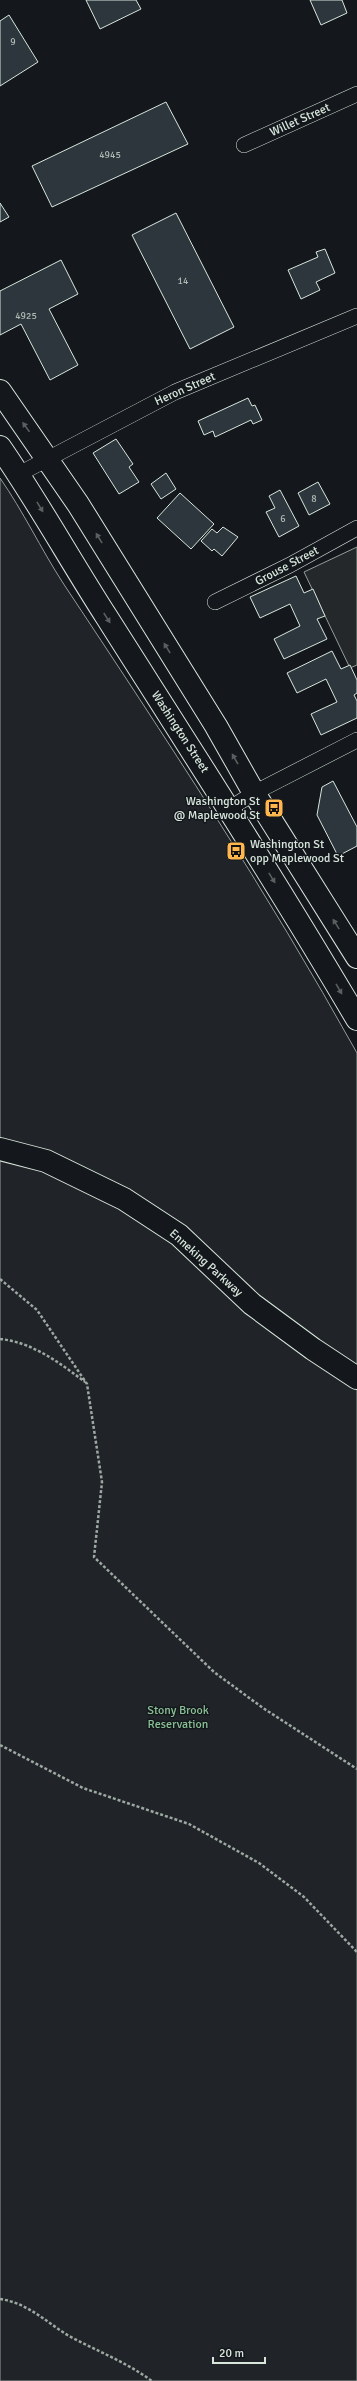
<svg xmlns="http://www.w3.org/2000/svg" width="357" height="2381" font-family="Signika,sans-serif">
	<style>
		.green { fill: #202428; stroke: #939e99 }
		.parking { fill: #24282b; stroke: #939e99 }
		.building { fill: #2c363c; stroke: #d8e6dc }
		.lines { fill: none; stroke-linecap: round; stroke-linejoin: round }
		.minor-casing { stroke: #d8e6dc; stroke-width: 16 }
		.secondary-casing { stroke: #d8e6dc; stroke-width: 24 }
		.primary-casing { stroke: #d8e6dc; stroke-width: 24 }
		.path { stroke: #9da8a2; stroke-width: 2.5; stroke-dasharray: 3 2; stroke-linecap: butt }
		.minor { stroke: #14181c; stroke-width: 15 }
		.secondary { stroke: #14181c; stroke-width: 22 }
		.primary { stroke: #14181c; stroke-width: 22 }
		.oneway { fill: #59605f }
		.labels { text-anchor: middle; dominant-baseline: central; stroke-width: 3; stroke-linejoin: round; paint-order: stroke }
		.number-label { font-size: 10px; fill: #adbab4 }
		.street-label { font-size: 12px; fill: #d8e6dc; stroke: #14181c }
		.poi-label { font-size: 12px; fill: #d8e6dc; stroke: #14181c; text-anchor: end }
		.park-label { font-size: 12px; fill: #8ac095; stroke: #14181c }
	</style>
	<rect width="100%" height="100%" fill="#14181c"/>
	<path class="green" d="M0,478c23,33 41,71 63,105 102,154 204,308 294,470v1328h-357z"/>
	<path class="parking" d="M357,547v118l-7,3 -46,-96z"/>
	<path class="building" d="M86,0h50l5,9 -41,20z
		M310,0h32l5,13 -26,12z
		M9,15l29,47 -38,24v-65z
		M166,102l22,42 -136,63 -20,-41z
		M0,203l9,14 -9,5z
		M176,213l58,114 -44,22 -58,-114z
		M325,249l10,24 -19,9 4,8 -19,9 -13,-29 30,-13 -2,-5z
		M61,260l17,34 -29,15 29,56 -28,15 -29,-56 -21,11v-44z
		M248,398l4,8 3,-1 7,15 -9,4 -2,-4 -36,17 -2,-6 -9,4 -6,-14z
		M116,439l17,25 -4,3 10,15 -20,12 -26,-41z
		M166,473l10,16 -15,10 -10,-15z
		M318,482l12,22 -21,11 -11,-22z
		M280,490l19,36 -20,11 -13,-25 9,-4 -6,-12z
		M180,493l34,31 -23,25 -34,-31z
		M223,527l15,10 -16,19 -8,-7 -2,2 -11,-10 11,-12 5,4z
		M296,576l8,17 9,-4 12,27 -8,3 10,20 -43,20 -10,-20 26,-13 -10,-22 -30,14 -10,-21z
		M332,651l9,18 9,-4 7,15v13l-3,2 3,6v17l-36,17 -10,-21 26,-12 -11,-23 -29,14 -10,-20z
		M333,781l24,46v19l-19,10 -21,-41 5,-28z"/>
	<g class="lines">
		<g class="minor-casing">
			<path id="minor" d="M244,145l113,-51
				M19,474l156,-82 182,-76
				M215,602l75,-37 67,-37
				M229,809l25,-16 103,-53"/>
		</g>
		<g class="secondary-casing">
			<path id="secondary" d="M0,1149l46,12 78,38 55,36 73,69 61,45 44,29"/>
		</g>
		<g class="primary-casing">
			<path id="primary" d="M0,391l78,113 138,222 38,67 103,164
				M0,447c38,55 70,113 106,169 85,134 171,267 251,403"/>
		</g>
		<path class="path" d="M0,1279l37,31 50,74 15,98 -8,75 120,115 49,36 94,61
			M0,1339c32,3 60,24 85,43
			M0,1745l83,43 106,36 70,39 45,34 53,55
			M0,2299c28,4 46,23 69,37 28,15 57,26 83,45"/>
		<use href="#minor" class="minor"/>
		<use href="#secondary" class="secondary"/>
		<use href="#primary" class="primary"/>
	</g>
	<defs><path id="oneway-solid" d="M-6-.8H1V-3.2L6.5 0L1 3.2V.8H-6Z"/></defs>
	<g class="oneway">
		<use href="#oneway-solid" transform="translate(26 427) rotate(-126)"/>
		<use href="#oneway-solid" transform="translate(40 507) rotate(59)"/>
		<use href="#oneway-solid" transform="translate(99 538) rotate(-121)"/>
		<use href="#oneway-solid" transform="translate(107 618) rotate(57)"/>
		<use href="#oneway-solid" transform="translate(167 648) rotate(-122)"/>
		<use href="#oneway-solid" transform="translate(235 759) rotate(-120)"/>
		<use href="#oneway-solid" transform="translate(272 878) rotate(58)"/>
		<use href="#oneway-solid" transform="translate(336 924) rotate(-122)"/>
		<use href="#oneway-solid" transform="translate(339 989) rotate(60)"/>
	</g>
	<defs>
		<g id="bus-square" transform="scale(1)"><rect x="-9" y="-9" width="18" height="18" rx="4" fill="#ffb74d" stroke="#14181c"/><path d="M-5-6H5V4H4V6H2V4H-2V6H-4V4H-5ZM-3.5-4V0h7V-4ZM-3.5 1.2v1.5H-2V1.2ZM2 1.2v1.5H3.5V1.2Z" fill="#111"/></g>
	</defs>
	<g fill-rule="evenodd">
		<use href="#bus-square" x="274" y="808"/>
		<use href="#bus-square" x="236" y="851"/>
	</g>
	<g class="labels">
		<g class="number-label">
			<text x="13" y="42">9</text>
			<text x="110" y="155">4945</text>
			<text x="183" y="281">14</text>
			<text x="26" y="316">4925</text>
			<text x="314" y="499">8</text>
			<text x="283" y="519">6</text>
		</g>
		<g class="street-label">
			<text transform="translate(300 120) rotate(-24)">Willet Street</text>
			<text transform="translate(185 389) rotate(-24)">Heron Street</text>
			<text transform="translate(287 566) rotate(-28)">Grouse Street</text>
			<text transform="translate(180 732) rotate(57)">Washington Street</text>
			<text transform="translate(206 1263) rotate(42)">Enneking Parkway</text>
		</g>
		<g class="poi-label">
			<text x="260" y="801">Washington St<tspan x="260" dy="14">@ Maplewood St</tspan></text>
			<text x="250" y="844" text-anchor="start">Washington St<tspan x="250" dy="14">opp Maplewood St</tspan></text>
		</g>
		<g class="park-label">
			<text x="178" y="1710">Stony Brook<tspan x="178" dy="14">Reservation</tspan></text>
		</g>
	</g>
	<path d="M213 2357v6h52v-6" fill="none" stroke="#d8e6dc" stroke-width="2"/>
	<text x="219" y="2357" font-size="12" fill="#d8e6dc" stroke="#14181c" stroke-width="3" paint-order="stroke">20 m</text>
</svg>
